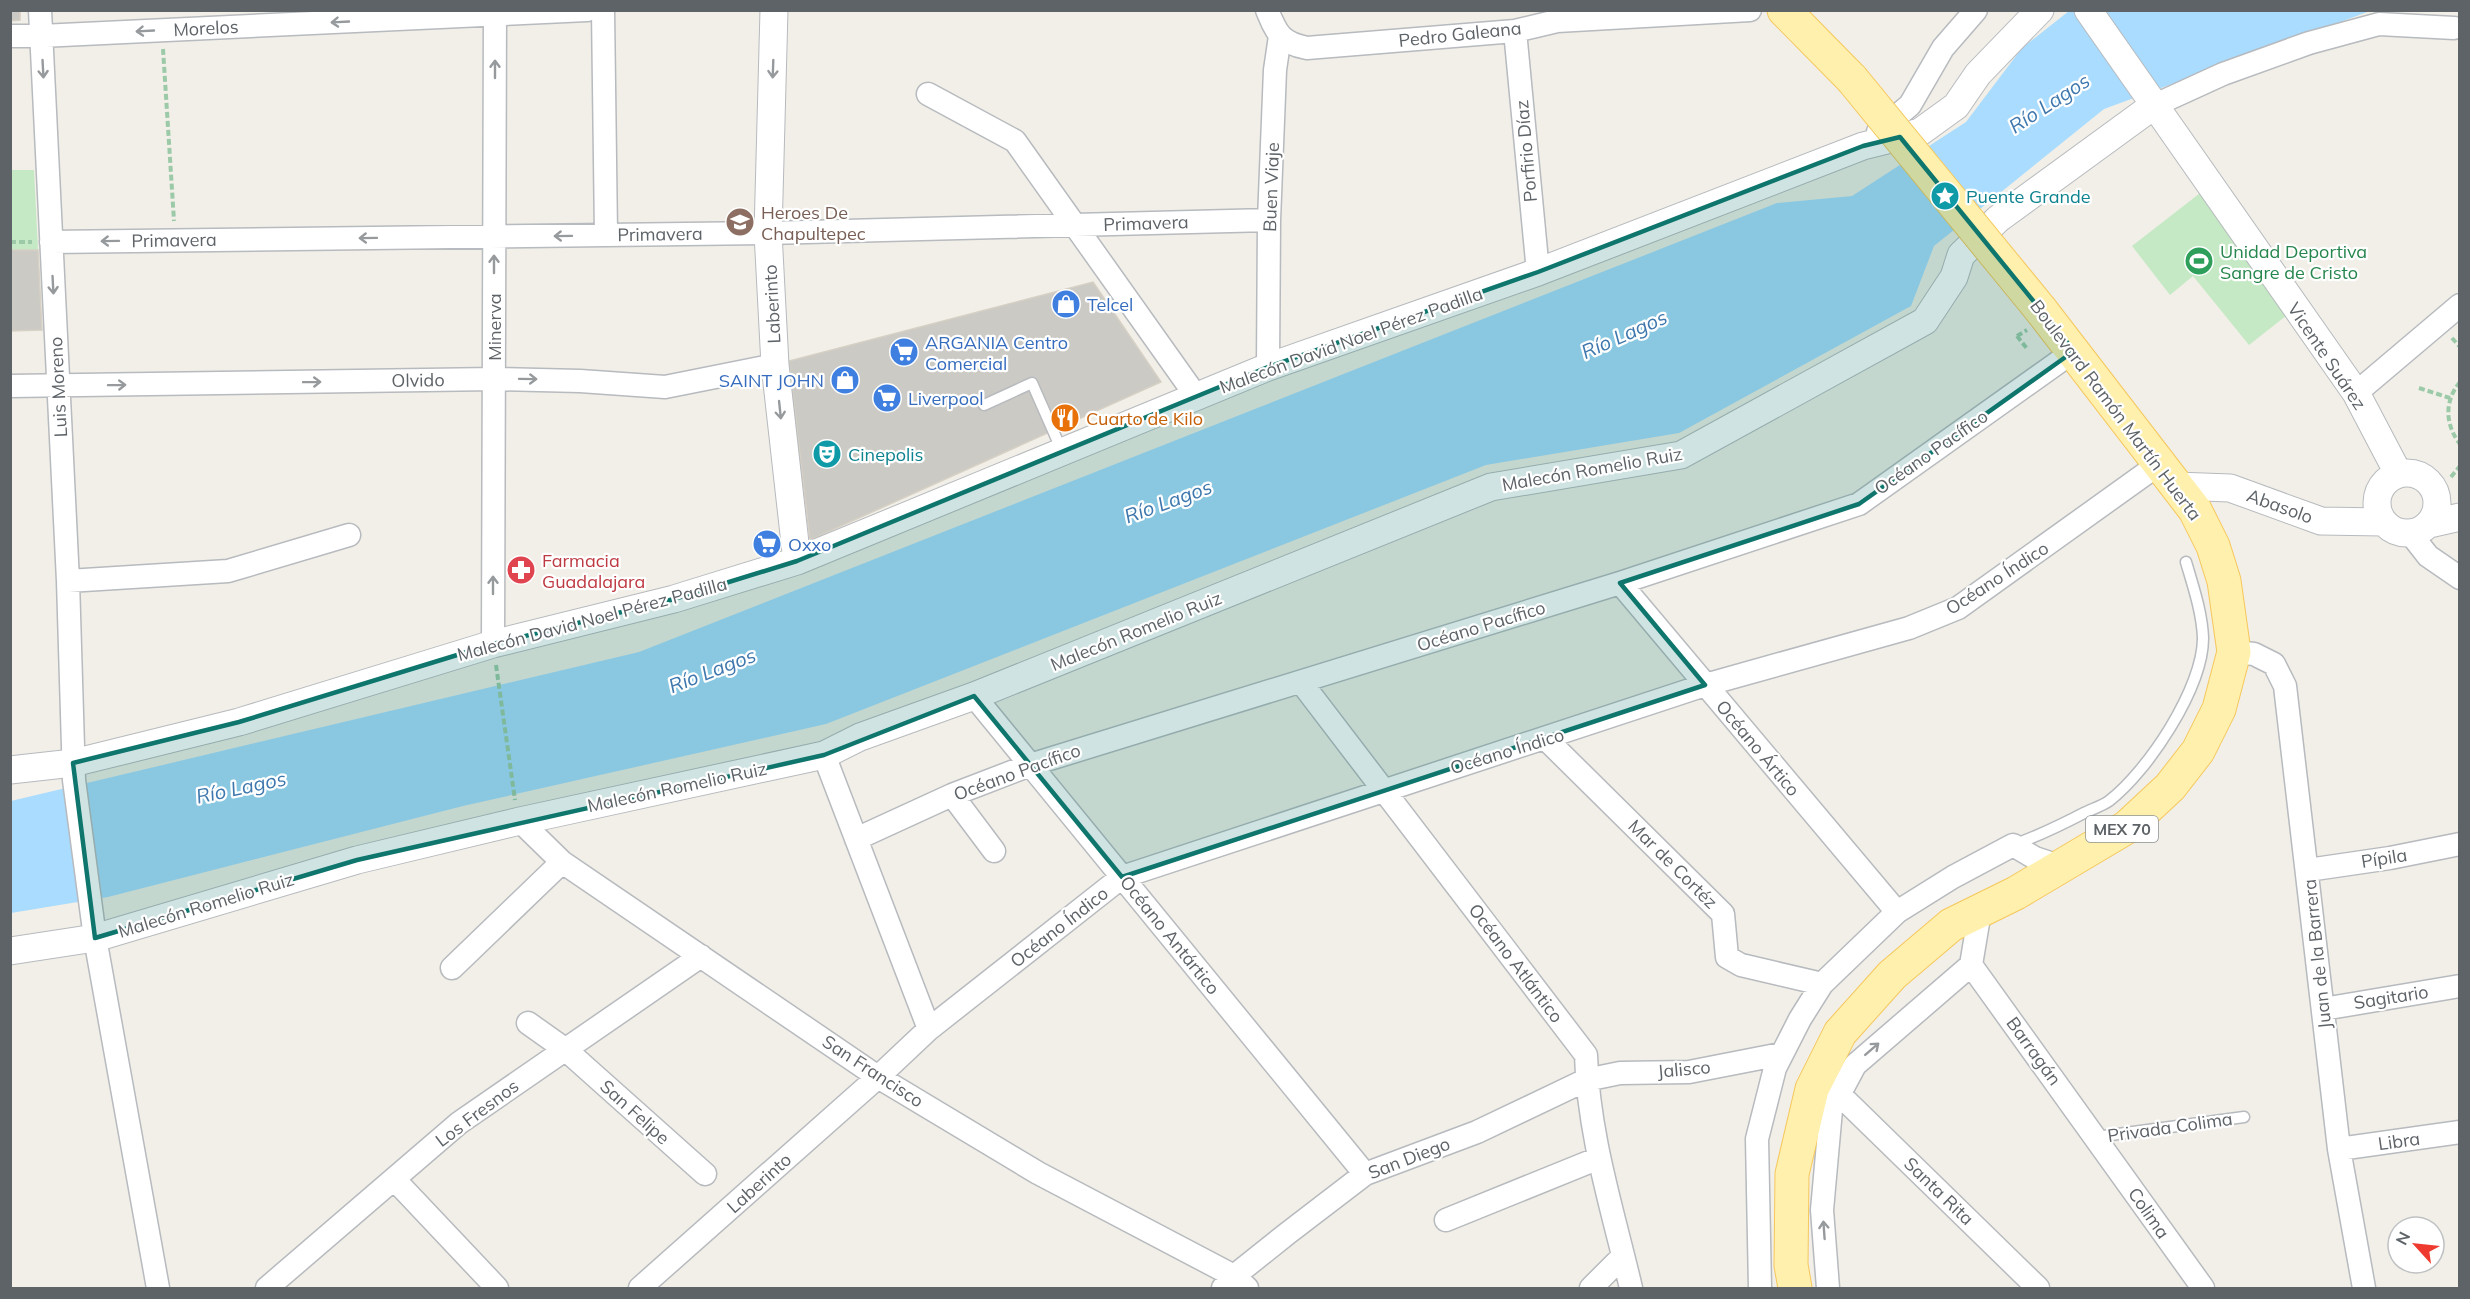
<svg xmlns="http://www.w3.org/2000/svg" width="2470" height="1299" font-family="Mulish,sans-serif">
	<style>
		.green { fill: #c5e9c4 }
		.water { fill: #a9dcff }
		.building { fill: #cccac4; stroke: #d6d0c5; stroke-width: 1.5 }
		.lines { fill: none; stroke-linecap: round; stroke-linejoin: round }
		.service-casing { stroke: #b7babe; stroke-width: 13 }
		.minor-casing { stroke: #b7babe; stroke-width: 25 }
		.tertiary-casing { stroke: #b7babe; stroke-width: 29 }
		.primary-casing { stroke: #f6c75c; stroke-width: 35 }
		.path { stroke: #9ccaa8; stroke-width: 4; stroke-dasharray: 6 3; stroke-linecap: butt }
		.service { stroke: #fff; stroke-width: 10 }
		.minor { stroke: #fff; stroke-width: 22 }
		.tertiary { stroke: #fff; stroke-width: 27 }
		.primary { stroke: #fff0ae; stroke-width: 33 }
		.primary-bridge-casing { stroke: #f6c75c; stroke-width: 35; stroke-linecap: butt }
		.path-bridge { stroke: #9ccaa8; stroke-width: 4; stroke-dasharray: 6 3; stroke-linecap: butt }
		.primary-bridge { stroke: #fff0ae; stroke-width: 33 }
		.oneway { stroke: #969a9d }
		.marked { fill: #0f766e; fill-opacity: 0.2; stroke: #0f766e; stroke-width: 4.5; stroke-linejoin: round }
		.labels { text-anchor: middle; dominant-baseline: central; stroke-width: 4.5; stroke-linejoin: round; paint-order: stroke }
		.shield { fill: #fff; stroke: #8e9295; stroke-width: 1.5 }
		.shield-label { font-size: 16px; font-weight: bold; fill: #5e6368 }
		.street-label { font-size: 18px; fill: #5e6368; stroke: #fff }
		.culture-label { font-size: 18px; fill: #0d838f; stroke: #fff; text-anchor: start }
		.education-label { font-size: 18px; fill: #785e54; stroke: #fff; text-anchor: start }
		.leisure-label { font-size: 18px; fill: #27864d; stroke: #fff; text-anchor: start }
		.shop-label { font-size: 18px; fill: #366cbe; stroke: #fff; text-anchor: start }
		.food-label { font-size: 18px; fill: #c56008; stroke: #fff; text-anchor: start }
		.health-label { font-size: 18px; fill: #be3a42; stroke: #fff; text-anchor: start }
		.water-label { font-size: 20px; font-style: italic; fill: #3e77ad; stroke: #fff }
	</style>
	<rect width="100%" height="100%" fill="#f1efe7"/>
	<path class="green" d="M10,170h24l4,80h-27z
		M2204,190l87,122 -42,33 -56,-69 -23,19 -38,-49z"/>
	<path class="water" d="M2069,11h301l-266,98 -170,137 -23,60 -232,127 -193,32 -660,259 -363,82 -355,91 -97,16v-112l628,-149 1138,-449 75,-7 114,-74 56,-74z"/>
	<path class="building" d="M10,10h10v10l-10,1z
		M10,250h28l4,80 -32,1z
		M1093,282l68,100 -351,158 -21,-179z"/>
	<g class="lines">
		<g class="service-casing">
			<path id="service" d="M984,405l48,-22 30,68
				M2013,845c25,-9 48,-20 71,-32 8,-4 18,-7 25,-12 39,-30 94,-113 94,-163 -1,-26 -10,-52 -17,-76
				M2096,1137l148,-20"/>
		</g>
		<g class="minor-casing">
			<path id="minor" d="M40,10l28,571 6,199 21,158 63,350
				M603,10l3,225
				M1267,10c10,24 14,33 40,38l208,-17 42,-10 193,-11
				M1515,31l23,241
				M10,36h31l546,-26
				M928,94l87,47 181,255
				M2153,106l70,-32 86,-31 70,-19 75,4
				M1878,132l32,-27 33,-57 33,-38
				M51,242l717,-9 501,-13
				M1268,367l1,-147 6,-150 5,-34
				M10,386l484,-7 86,2 85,6 110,-22
				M2356,393l104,-88
				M2410,533l18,23 32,22
				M68,581l160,-10 121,-36
				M1620,583l277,329
				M493,644l2,-634
				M2234,652l20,2 20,10 11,22 54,463 25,139
				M1301,682l285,373c2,79 27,156 45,233
				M974,696l391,478
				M1546,739l177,175 4,43 14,8 81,19
				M824,755l105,274
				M952,795l42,56
				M520,821l42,41 316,215 160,96 196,103 13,12
				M856,839l96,-44 78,-30 590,-182 239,-79 215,-153
				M2308,870l82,-12 70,-14
				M1971,965l232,323
				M452,968l110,-106
				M2323,1009l137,-23
				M528,1023l38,27 139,124
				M1839,1094l199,194
				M2339,1149l121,-17
				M394,1179l103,109
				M1446,1220l153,-62
				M267,1288l192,-165 242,-167
				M640,1288l238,-211 51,-48 193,-152 583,-192 204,-57 49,-20 201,-144
				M1223,1288l11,-12 54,-43 77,-59 112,-42 109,-52 34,-7 69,-1 92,-18
				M1591,1288l32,-32
				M1760,1288l-3,-149 18,-71 25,-49 22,-35 75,-72 56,-35 60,-32 22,13 24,8
				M1828,1288l-6,-78 9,-100 24,-45 116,-100 9,-54"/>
		</g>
		<g class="tertiary-casing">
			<path id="tertiary" d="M774,10l-6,223 7,132 22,196
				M2088,10l268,383 42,80
				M2377 503a30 30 0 1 1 60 0a30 30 0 1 1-60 0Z
				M2176,486l54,2 91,33 62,1
				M2429,524l31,-7
				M10,770l63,-7 166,-41 254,-78 181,-45 123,-38 471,-194 270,-95 325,-126 57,-14 36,-26 22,-32 62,-64
				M10,951l85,-13 262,-78 163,-39 304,-66 36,-18 114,-41 517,-209 190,-32 244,-134 29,-44 7,-22 37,-36 155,-113"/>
		</g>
		<g class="primary-casing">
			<path id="primary" d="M1784,10l68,69
				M1795,1288l-4,-23 1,-91 20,-85 28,-56 52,-58 59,-50 65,-32 111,-66 43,-40 28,-36 21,-42 15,-57 -10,-71 -11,-35 -18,-36 -154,-200"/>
		</g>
		<path class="path" d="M163,49l11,172
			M10,242h22
			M2017,336l11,14
			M2452,338l8,9
			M2460,382c-16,19 -15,43 0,62
			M2419,388l31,10
			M2451,477l9,-11
			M496,665l19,135"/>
		<use href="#service" class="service"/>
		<use href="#minor" class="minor"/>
		<use href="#tertiary" class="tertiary"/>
		<use href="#primary" class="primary"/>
		<g class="primary-bridge-casing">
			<path id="primary-bridge" d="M1852,79l189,231"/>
		</g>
		<path class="path-bridge" d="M2017,336l10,-6"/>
		<use href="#primary-bridge" class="primary-bridge"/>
	</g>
	<defs><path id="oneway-shaft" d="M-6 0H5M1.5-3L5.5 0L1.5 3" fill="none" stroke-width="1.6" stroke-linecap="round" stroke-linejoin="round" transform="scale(1.5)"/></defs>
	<g class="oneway">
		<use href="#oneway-shaft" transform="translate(340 22) rotate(177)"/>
		<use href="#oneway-shaft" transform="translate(145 31) rotate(177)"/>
		<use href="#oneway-shaft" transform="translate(43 69) rotate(87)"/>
		<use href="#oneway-shaft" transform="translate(495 69) rotate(-90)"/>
		<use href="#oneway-shaft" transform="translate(773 69) rotate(92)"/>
		<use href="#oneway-shaft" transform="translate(563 236) rotate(179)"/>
		<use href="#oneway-shaft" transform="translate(368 238) rotate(179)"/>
		<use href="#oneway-shaft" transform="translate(110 241) rotate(179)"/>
		<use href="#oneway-shaft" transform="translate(494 264) rotate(-90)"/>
		<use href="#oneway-shaft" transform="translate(53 285) rotate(87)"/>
		<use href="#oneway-shaft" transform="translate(528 379) rotate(1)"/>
		<use href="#oneway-shaft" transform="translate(312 382) rotate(-1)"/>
		<use href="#oneway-shaft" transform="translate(117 385) rotate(-1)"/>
		<use href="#oneway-shaft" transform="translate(780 410) rotate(84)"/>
		<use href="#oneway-shaft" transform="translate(493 585) rotate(-90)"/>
		<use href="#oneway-shaft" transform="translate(1872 1049) rotate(-41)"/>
		<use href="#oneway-shaft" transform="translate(1824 1230) rotate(-94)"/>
	</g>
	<path class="marked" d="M1900,137l174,214 -215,153 -239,79 85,102 -583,192 -148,-181 -150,59 -467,105 -262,78 -22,-175 166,-41 254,-78 181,-45 123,-38 471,-194 270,-95 325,-126z"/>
	<defs>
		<g id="sight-disc" transform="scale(1.5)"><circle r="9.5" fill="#0f9aa8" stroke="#fff"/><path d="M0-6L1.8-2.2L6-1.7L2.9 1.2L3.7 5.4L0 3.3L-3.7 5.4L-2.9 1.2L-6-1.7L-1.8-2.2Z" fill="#fff"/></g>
		<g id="school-disc" transform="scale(1.5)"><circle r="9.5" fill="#8d6e63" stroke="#fff"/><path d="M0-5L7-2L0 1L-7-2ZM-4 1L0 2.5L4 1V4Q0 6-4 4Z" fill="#fff"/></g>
		<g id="stadium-disc" transform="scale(1.5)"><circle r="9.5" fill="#2e9e5b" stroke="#fff"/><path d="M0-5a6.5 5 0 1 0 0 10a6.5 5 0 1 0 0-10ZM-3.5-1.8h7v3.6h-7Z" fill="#fff"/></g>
		<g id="shop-disc" transform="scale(1.5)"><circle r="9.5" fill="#3f7fe0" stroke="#fff"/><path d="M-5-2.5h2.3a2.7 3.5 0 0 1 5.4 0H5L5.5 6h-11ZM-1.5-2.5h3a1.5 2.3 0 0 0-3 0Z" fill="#fff"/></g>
		<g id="supermarket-disc" transform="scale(1.5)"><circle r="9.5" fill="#3f7fe0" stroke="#fff"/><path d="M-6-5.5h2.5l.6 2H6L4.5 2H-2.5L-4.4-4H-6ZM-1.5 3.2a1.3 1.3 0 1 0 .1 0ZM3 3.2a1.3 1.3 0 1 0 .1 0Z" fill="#fff"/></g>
		<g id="restaurant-disc" transform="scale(1.5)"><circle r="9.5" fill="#e8710a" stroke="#fff"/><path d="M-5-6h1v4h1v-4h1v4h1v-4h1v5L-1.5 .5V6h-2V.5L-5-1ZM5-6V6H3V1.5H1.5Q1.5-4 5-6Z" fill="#fff"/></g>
		<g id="theatre-disc" transform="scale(1.5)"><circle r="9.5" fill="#0f9aa8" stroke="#fff"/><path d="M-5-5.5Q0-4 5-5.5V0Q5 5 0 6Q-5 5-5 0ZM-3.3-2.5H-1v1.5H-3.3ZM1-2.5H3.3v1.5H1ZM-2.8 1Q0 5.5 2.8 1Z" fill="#fff"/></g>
		<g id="pharmacy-disc" transform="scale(1.5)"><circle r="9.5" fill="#e0444e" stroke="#fff"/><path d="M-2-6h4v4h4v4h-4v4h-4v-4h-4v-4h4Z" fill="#fff"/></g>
	</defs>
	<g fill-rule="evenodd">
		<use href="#sight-disc" x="1945" y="196"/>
		<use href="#school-disc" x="740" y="222"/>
		<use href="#stadium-disc" x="2199" y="261"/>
		<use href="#shop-disc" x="1066" y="304"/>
		<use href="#supermarket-disc" x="904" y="352"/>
		<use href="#shop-disc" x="845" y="380"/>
		<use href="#supermarket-disc" x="887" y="398"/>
		<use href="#restaurant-disc" x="1065" y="418"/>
		<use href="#theatre-disc" x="827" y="454"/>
		<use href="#supermarket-disc" x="767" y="544"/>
		<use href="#pharmacy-disc" x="521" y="570"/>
	</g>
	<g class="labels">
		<rect class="shield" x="2086" y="816" width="72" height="26" rx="4.5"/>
		<g class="shield-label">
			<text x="2122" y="829">MEX 70</text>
		</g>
		<g class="street-label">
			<text transform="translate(206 28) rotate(-3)">Morelos</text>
			<text transform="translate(1460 34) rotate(-6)">Pedro Galeana</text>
			<text transform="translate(1526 151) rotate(-95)">Porfirio Díaz</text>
			<text transform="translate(1271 187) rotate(-88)">Buen Viaje</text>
			<text transform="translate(1146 223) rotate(-2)">Primavera</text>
			<text transform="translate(660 234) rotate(-1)">Primavera</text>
			<text transform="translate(174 240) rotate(-1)">Primavera</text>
			<text transform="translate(772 304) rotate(-93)">Laberinto</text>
			<text transform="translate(494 327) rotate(-90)">Minerva</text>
			<text transform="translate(1351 340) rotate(-20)">Malecón David Noel Pérez Padilla</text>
			<text transform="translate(2327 356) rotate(56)">Vicente Suárez</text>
			<text transform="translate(418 380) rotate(-1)">Olvido</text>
			<text transform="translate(58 387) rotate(-93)">Luis Moreno</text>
			<text transform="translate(2116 410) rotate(53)">Boulevard Ramón Martín Huerta</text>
			<text transform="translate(1931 452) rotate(-35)">Océano Pacífico</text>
			<text transform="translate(1592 469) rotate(-10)">Malecón Romelio Ruiz</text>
			<text transform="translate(2280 506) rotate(20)">Abasolo</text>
			<text transform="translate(1997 578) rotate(-33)">Océano Índico</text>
			<text transform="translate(592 619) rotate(-15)">Malecón David Noel Pérez Padilla</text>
			<text transform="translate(1481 626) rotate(-17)">Océano Pacífico</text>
			<text transform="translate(1136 631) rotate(-22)">Malecón Romelio Ruiz</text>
			<text transform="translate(1758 748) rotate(50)">Océano Ártico</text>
			<text transform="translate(1507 751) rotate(-17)">Océano Índico</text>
			<text transform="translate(1017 772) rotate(-20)">Océano Pacífico</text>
			<text transform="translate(677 787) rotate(-12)">Malecón Romelio Ruiz</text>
			<text transform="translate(2384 858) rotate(-9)">Pípila</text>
			<text transform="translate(1673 864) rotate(45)">Mar de Cortéz</text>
			<text transform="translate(206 905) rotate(-17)">Malecón Romelio Ruiz</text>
			<text transform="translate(1059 927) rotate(-38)">Océano Índico</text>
			<text transform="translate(1170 935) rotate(51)">Océano Antártico</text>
			<text transform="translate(2317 954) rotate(-96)">Juan de la Barrera</text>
			<text transform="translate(1516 963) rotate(53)">Océano Atlántico</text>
			<text transform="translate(2391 997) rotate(-9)">Sagitario</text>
			<text transform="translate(2034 1051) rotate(54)">Barragán</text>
			<text transform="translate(1684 1069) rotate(-5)">Jalisco</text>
			<text transform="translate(873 1071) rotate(33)">San Francisco</text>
			<text transform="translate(635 1112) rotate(42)">San Felipe</text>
			<text transform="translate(477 1113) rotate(-37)">Los Fresnos</text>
			<text transform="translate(2170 1127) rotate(-8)">Privada Colima</text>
			<text transform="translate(2399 1141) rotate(-8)">Libra</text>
			<text transform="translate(1409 1158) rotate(-21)">San Diego</text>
			<text transform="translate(759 1183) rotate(-42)">Laberinto</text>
			<text transform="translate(1939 1191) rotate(44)">Santa Rita</text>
			<text transform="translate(2149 1213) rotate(55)">Colima</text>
		</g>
		<g class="culture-label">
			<text x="1966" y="196">Puente Grande</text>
			<text x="848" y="454">Cinepolis</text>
		</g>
		<g class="education-label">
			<text x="761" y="212">Heroes De<tspan x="761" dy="21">Chapultepec</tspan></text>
		</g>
		<g class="leisure-label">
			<text x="2220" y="251">Unidad Deportiva<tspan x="2220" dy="21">Sangre de Cristo</tspan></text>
		</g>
		<g class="shop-label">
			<text x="1087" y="304">Telcel</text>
			<text x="925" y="342">ARGANIA Centro<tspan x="925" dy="21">Comercial</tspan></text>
			<text x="824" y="380" text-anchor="end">SAINT JOHN</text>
			<text x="908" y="398">Liverpool</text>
			<text x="788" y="544">Oxxo</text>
		</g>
		<g class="food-label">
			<text x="1086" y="418">Cuarto de Kilo</text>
		</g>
		<g class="health-label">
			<text x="542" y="560">Farmacia<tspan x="542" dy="21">Guadalajara</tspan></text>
		</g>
		<g class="water-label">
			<text transform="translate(2049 103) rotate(-33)">Río Lagos</text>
			<text transform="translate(1624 334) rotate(-24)">Río Lagos</text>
			<text transform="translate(1168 501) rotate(-20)">Río Lagos</text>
			<text transform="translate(712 670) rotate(-21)">Río Lagos</text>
			<text transform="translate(241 787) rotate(-12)">Río Lagos</text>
		</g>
	</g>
	<rect width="2470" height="1299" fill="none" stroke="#5e6368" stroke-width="24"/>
	<g transform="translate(2416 1245) rotate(297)"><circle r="28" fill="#ffffff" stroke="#bfc1c3" stroke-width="1.5"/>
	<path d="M0-4.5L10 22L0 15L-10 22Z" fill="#ef3a30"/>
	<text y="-9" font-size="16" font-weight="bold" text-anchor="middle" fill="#5e6368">N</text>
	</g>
</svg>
